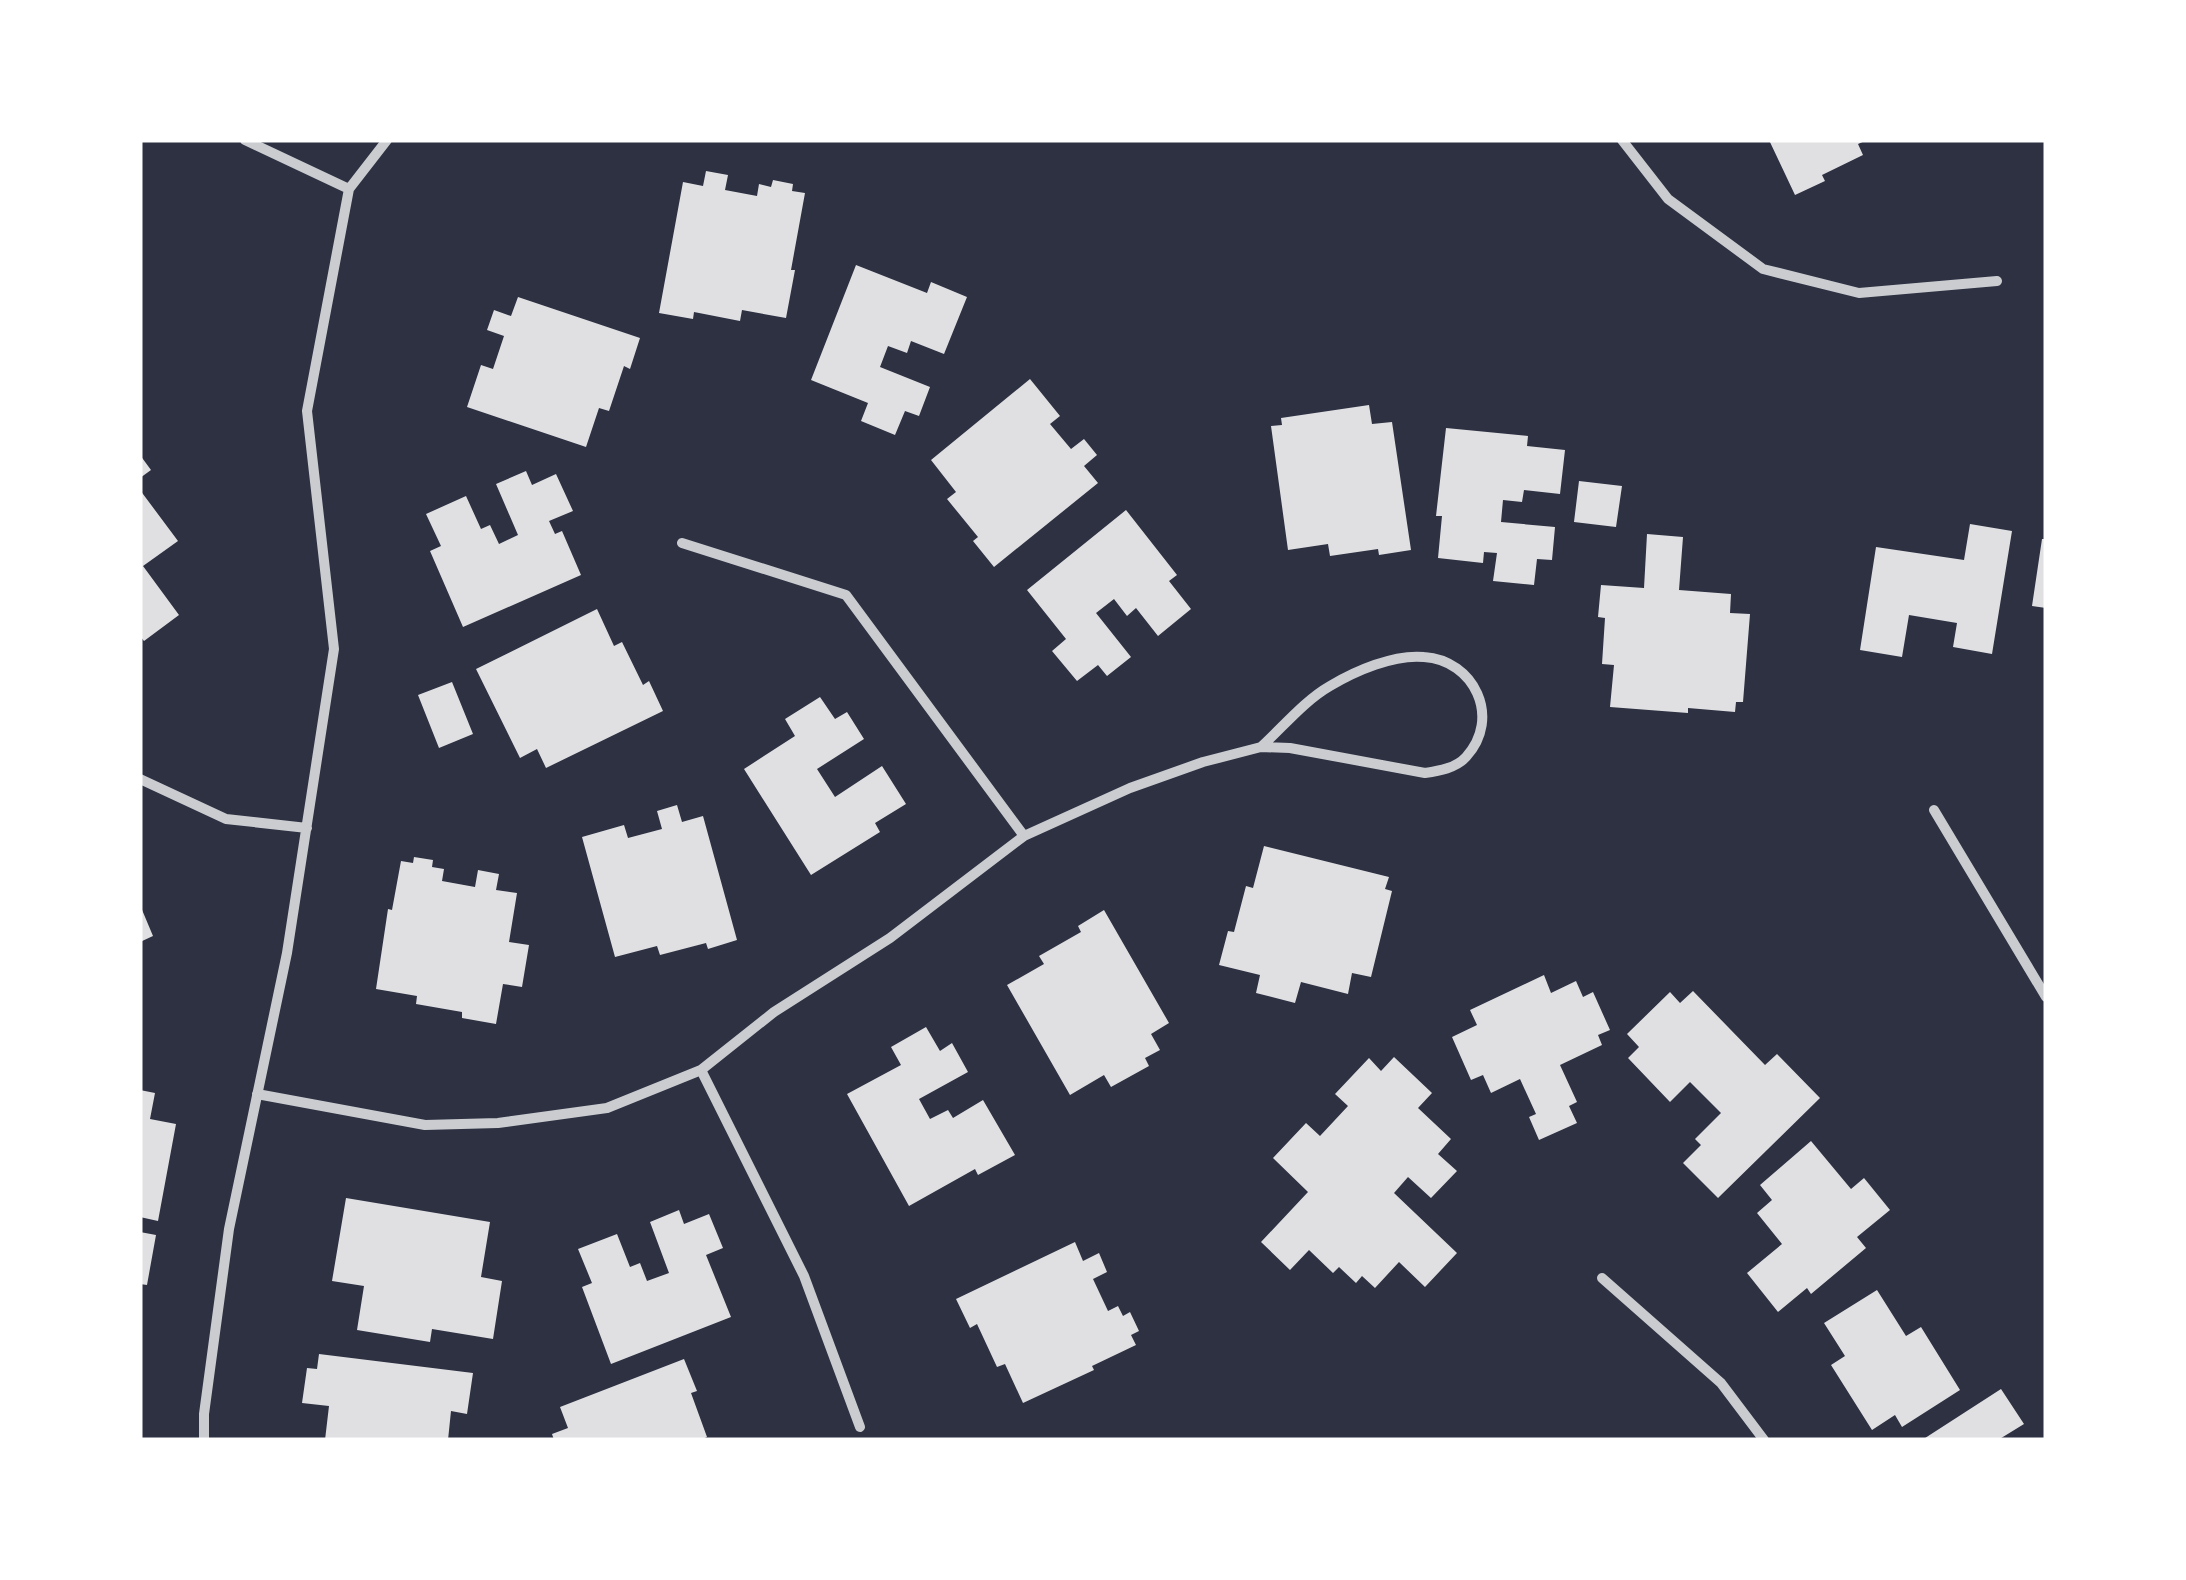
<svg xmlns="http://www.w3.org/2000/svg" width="2186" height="1580" font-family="'Exo 2',sans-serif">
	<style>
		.building { fill: #e0e0e3 }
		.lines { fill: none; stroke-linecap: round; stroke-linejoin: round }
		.minor { stroke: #caccd0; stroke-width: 10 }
	</style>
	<rect width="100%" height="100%" fill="#2d3142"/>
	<path class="building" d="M1769,140h98l-9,4 5,11 -41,20 3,6 -30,14z
		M706,171l22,4 -3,15 32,6 2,-12 12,3 2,-7 20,4 -1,7 13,2 -14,77h4l-9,48 -44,-8 -2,11 -46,-9 -1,7 -34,-6 24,-131 20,4z
		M856,265l71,28 4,-11 36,15 -23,57 -33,-13 -4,12 -19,-7 -8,21 50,20 -11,29 -14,-5 -10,24 -34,-14 7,-18 -57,-23z
		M518,297l122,41 -10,31 -6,-3 -15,45 -10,-3 -13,39 -119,-40 14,-42 12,4 11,-33 -17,-6 7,-20 17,6z
		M1030,379l30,37 -10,8 21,25 13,-10 13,16 -13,11 14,17 -104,84 -21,-26 5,-4 -31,-38 9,-7 -25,-32z
		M1369,405l3,19 20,-2 19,128 -32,5 -1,-6 -48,7 -2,-12 -40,6 -17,-124 11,-1 -1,-7z
		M1446,428l82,8 -1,10 38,4 -5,44 -36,-4 -2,12 -19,-2 -2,22 54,5 -3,33 -15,-1 -3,26 -41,-4 4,-28 -13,-1 -1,11 -45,-5 4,-42h-6z
		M140,455l11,15 -11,8z
		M526,471l6,14 24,-11 17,37 -24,10 6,13 7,-3 19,44 -118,52 -33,-76 11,-5 -15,-32 40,-18 15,33 9,-4 9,19 19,-9 -22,-51z
		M1579,481l43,5 -6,41 -42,-5z
		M140,490l38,51 -35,25 36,49 -35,26 -4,-5z
		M1126,510l51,65 -8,6 22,28 -33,27 -22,-28 -9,8 -13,-17 -18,14 35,44 -24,19 -9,-11 -21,16 -25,-30 14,-12 -39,-49z
		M1970,524l42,7 -20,123 -39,-7 4,-24 -48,-8 -7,42 -42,-7 16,-103 88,13z
		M1647,534l36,3 -4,53 52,4 -1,19 20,1 -7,88h-7l-1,10 -47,-4v5l-78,-6 4,-42 -12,-1 3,-46 -7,-1 3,-32 43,3z
		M2042,539h4v69l-14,-2z
		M597,609l17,37 8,-4 21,43 6,-4 14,30 -117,57 -9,-19 -17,9 -44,-89z
		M452,682l21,52 -34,14 -21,-53z
		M820,697l15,22 12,-7 17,27 -47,30 18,28 47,-31 24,38 -31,19 5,9 -69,43 -67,-106 51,-33 -10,-17z
		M677,805l5,17 21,-6 34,124 -29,9 -2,-6 -46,12 -3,-9 -42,11 -33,-120 42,-12 4,13 34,-9 -5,-18z
		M1264,846l125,31 -4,12 7,2 -21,86 -19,-4 -4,21 -47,-12 -6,21 -39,-10 4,-18 -41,-10 9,-34 6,1 12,-46 7,2z
		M414,857l19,3 -1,7 12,2 -2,12 33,6 3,-17 21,4 -3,16 21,3 -8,49 20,3 -7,42 -19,-3 -7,40 -34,-6v-6l-46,-8 1,-8 -41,-7 12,-80 4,1 9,-49 12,2z
		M140,905l13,31 -13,6z
		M1104,910l65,113 -18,11 9,16 -15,8 4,8 -38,21 -7,-12 -34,20 -63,-110 37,-21 -5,-8 42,-24 -3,-6z
		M1544,975l7,18 25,-12 7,16 10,-5 17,38 -12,5 4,10 -42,20 17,37 -8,4 8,17 -38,17 -10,-23 7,-3 -16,-35 -29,14 -8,-18 -12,5 -19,-43 25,-12 -7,-15z
		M1693,991l72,74 12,-11 43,44 -102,100 -35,-35 18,-18 -6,-6 26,-26 -31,-31 -20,20 -42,-44 11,-11 -12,-13 43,-42 10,11z
		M926,1027l14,24 12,-8 16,29 -49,27 11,20 18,-9 5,8 30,-18 32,55 -37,20 -3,-6 -66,37 -62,-112 54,-29 -10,-18z
		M1394,1057l38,36 -14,15 33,31 -13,15 19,17 -26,27 -23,-21 -14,16 63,60 -32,34 -26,-25 -24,26 -13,-12 -6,7 -17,-16 -6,6 -24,-23 -19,20 -29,-28 47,-50 -35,-34 33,-35 14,13 28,-30 -13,-12 34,-36 12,13z
		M140,1090l15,3 -5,26 26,5 -18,97 -18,-4z
		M1811,1141l40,48 13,-11 26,32 -33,27 9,11 -55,46 -4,-6 -29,24 -31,-39 35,-29 -25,-31 15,-13 -12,-15z
		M346,1198l144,24 -9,55 21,4 -9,58 -61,-10 -2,13 -73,-12 7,-44 -32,-5z
		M679,1210l5,14 25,-10 14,34 -17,7 25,62 -120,47 -29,-77 10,-4 -14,-34 39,-15 13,33 10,-4 7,18 22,-8 -19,-51z
		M140,1232l16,3 -9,50 -7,-1z
		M1075,1242l8,19 16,-8 8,19 -14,7 15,32 10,-5 5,10 7,-4 9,19 -8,4 5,10 -44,21 2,4 -71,33 -18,-39 -8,3 -20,-43 -7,4 -14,-29z
		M1877,1290l29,46 15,-9 39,63 -58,37 -7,-12 -23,15 -41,-65 14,-9 -21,-33z
		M319,1354l154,19 -6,41 -16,-3 -3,29h-123l4,-34 -27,-3 5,-35 10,1z
		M684,1359l13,32 -6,2 16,44 -7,3h-146l-2,-6 16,-6 -8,-21z
		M2001,1389l23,35 -26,16h-76z"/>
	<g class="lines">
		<path class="minor" d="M245,140l104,49
			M1622,140l46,59 95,70 96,24 138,-12
			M682,543l164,52 178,241
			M140,779l86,40 81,9
			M1934,810l112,187
			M701,1070l103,206 56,151
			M257,1094l168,31 73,-2 109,-15 94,-38 73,-58 116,-74 134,-102 106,-48 73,-26 58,-15 29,1 135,25c14,-2 31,-5 41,-16 36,-39 8,-97 -42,-100 -30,-3 -69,14 -94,29 -26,15 -47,41 -69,61
			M1602,1278l119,105 43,57
			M204,1440v-26l25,-185 58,-276 47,-304 -27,-238 42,-222 38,-49"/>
	</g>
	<rect width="2186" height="1580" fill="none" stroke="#ffffff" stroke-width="285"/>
</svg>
